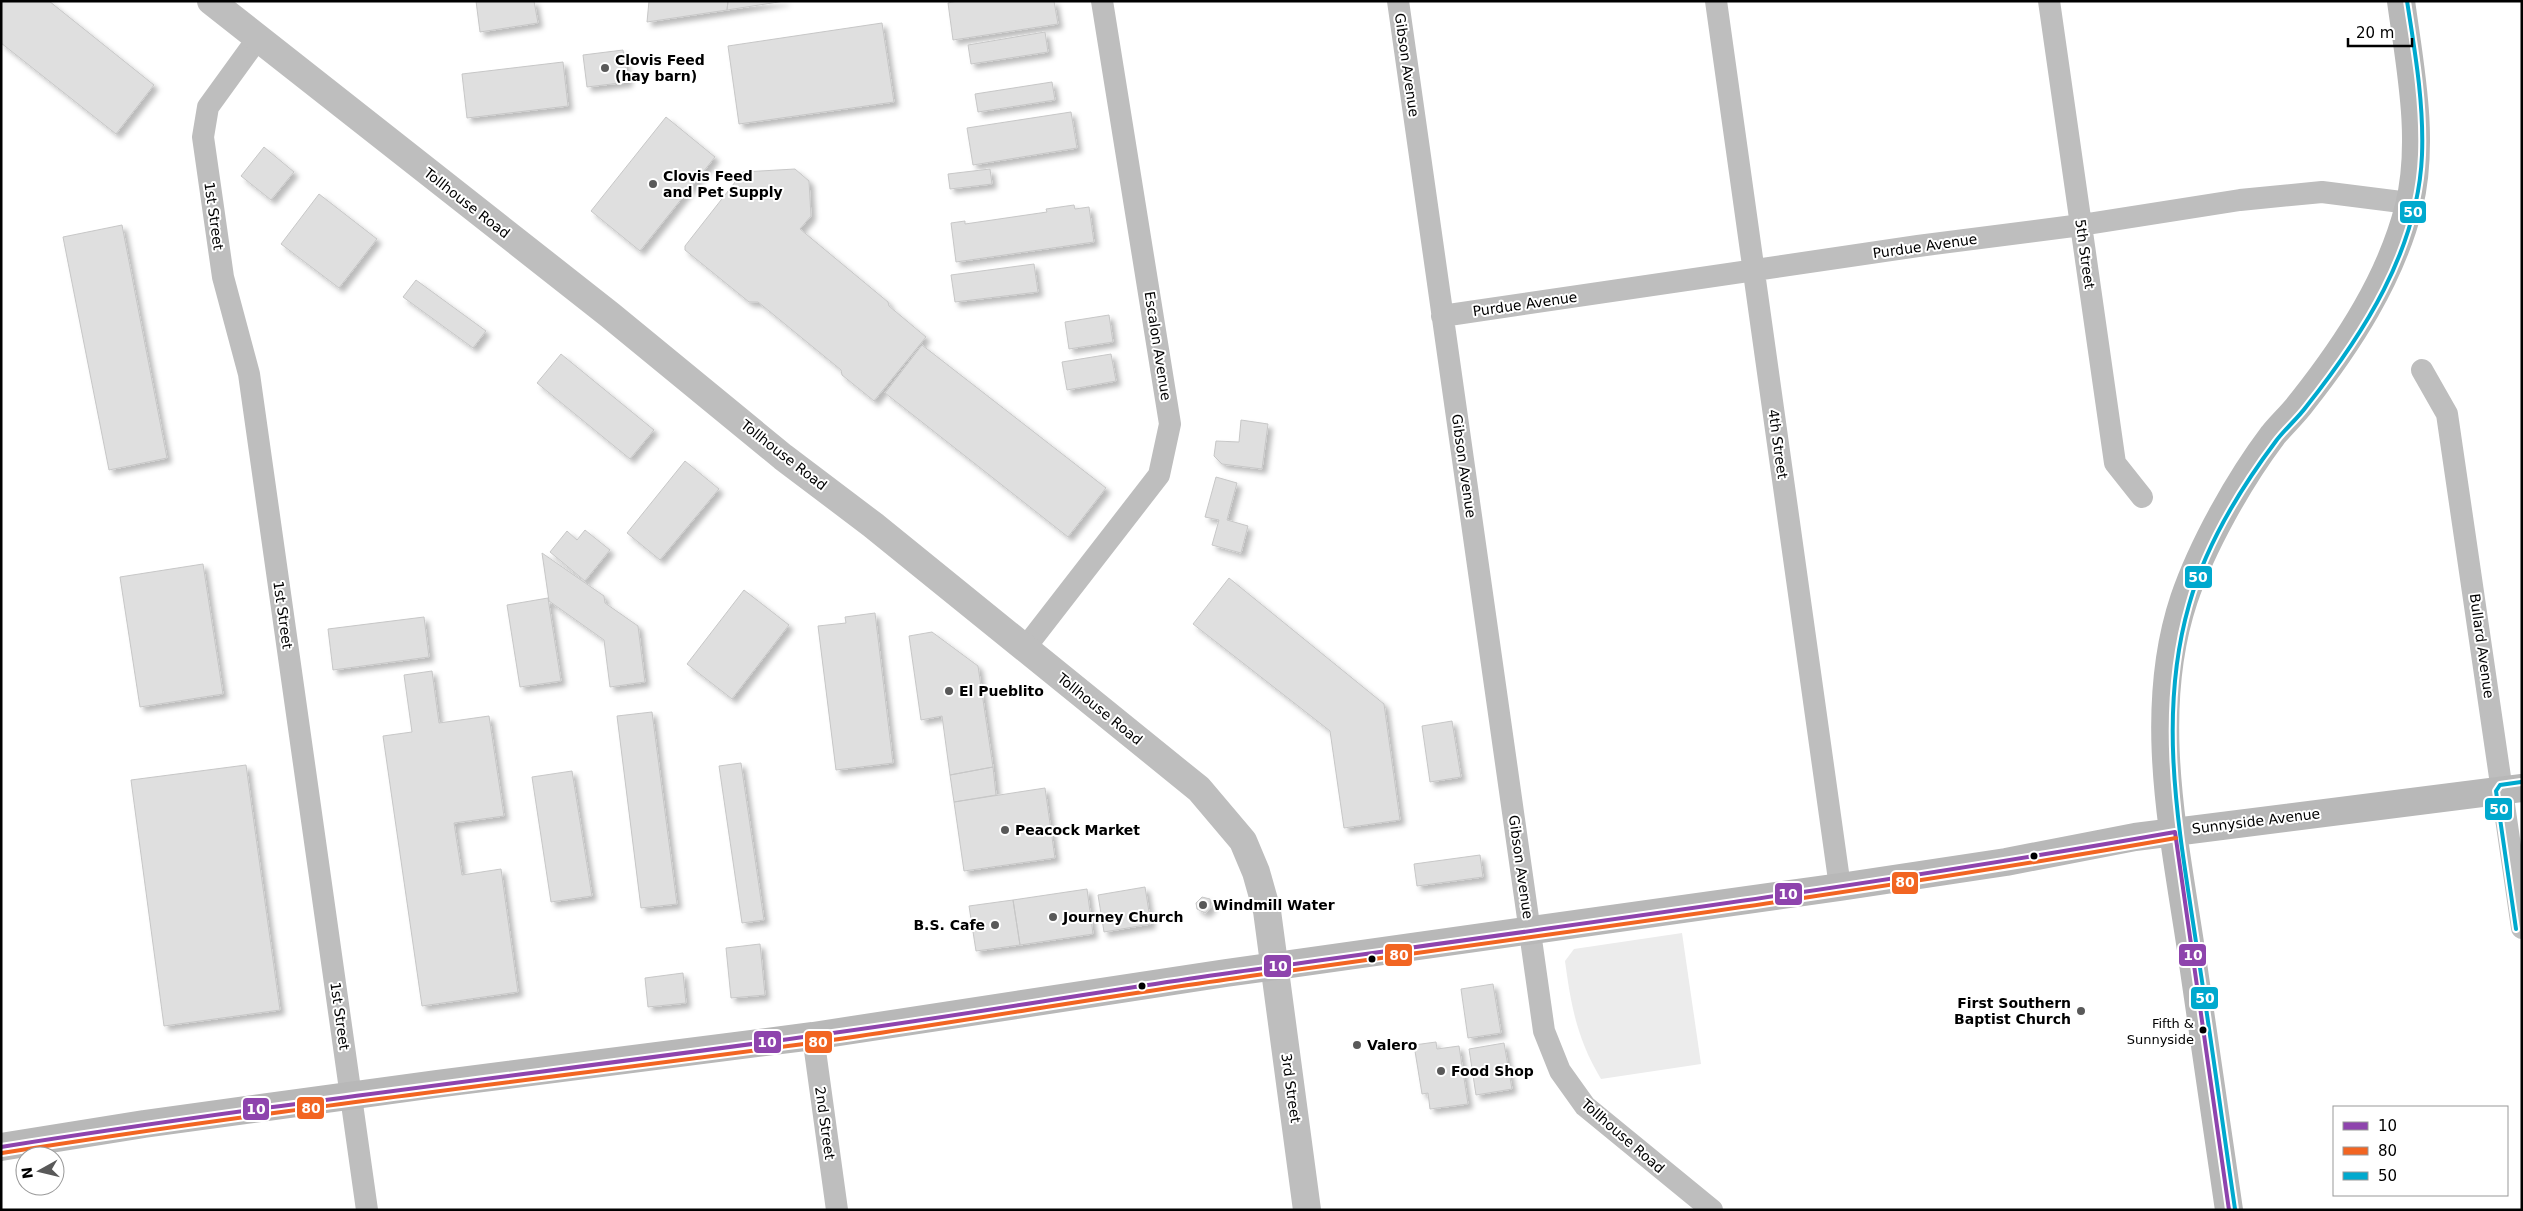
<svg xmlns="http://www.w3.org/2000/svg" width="2523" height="1211" font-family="'DejaVu Sans',sans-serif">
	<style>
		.green { fill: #ececec }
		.building { fill: #dfdfdf; stroke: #c7c7c7; filter: url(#shadow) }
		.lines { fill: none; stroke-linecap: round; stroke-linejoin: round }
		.minor { stroke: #bebebe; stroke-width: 22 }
		.tertiary { stroke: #bebebe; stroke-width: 28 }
		.secondary { stroke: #b8b8b8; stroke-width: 28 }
		.bus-1-casing { stroke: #fff; stroke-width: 8 }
		.bus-2-casing { stroke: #fff; stroke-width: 8 }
		.bus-3-casing { stroke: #fff; stroke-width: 8 }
		.bus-1 { stroke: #8e44ad; stroke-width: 4 }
		.bus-2 { stroke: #f26522; stroke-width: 4 }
		.bus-3 { stroke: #00a9ce; stroke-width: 4 }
		.poi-dot { fill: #595959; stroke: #fff; stroke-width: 2 }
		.bus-dot { fill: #000; stroke: #fff; stroke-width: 2 }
		.labels { text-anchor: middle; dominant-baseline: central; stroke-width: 4; stroke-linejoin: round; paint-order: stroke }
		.bus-label { font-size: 13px; fill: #000; stroke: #fff; text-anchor: end }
		.poi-label { font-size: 14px; font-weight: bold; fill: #000; stroke: #fff; text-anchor: start }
		.street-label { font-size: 14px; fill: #000; stroke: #fff }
		.line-badge { stroke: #fff; stroke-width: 2 }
		.badge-label { font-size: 14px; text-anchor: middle; font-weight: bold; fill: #fff }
	</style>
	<defs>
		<filter id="shadow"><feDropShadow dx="4.5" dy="4.5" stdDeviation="2.5" flood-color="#0004"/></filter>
	</defs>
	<rect width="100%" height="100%" fill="#fff"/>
	<path class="green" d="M1682,933l19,131 -100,15c-24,-40 -30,-73 -36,-118l9,-12z"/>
	<path class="building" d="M1,1h48l105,84 -38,49 -115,-91z
		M476,1h58l4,22 -58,9z
		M649,1h79l-1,9 -80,12z
		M728,1h57l-58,9z
		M957,1h97l4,23 -105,16 -5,-37z
		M882,23l12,79 -155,22 -11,-78z
		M1045,32l3,20 -77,12 -3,-19z
		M623,50l5,32 -41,5 -4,-32z
		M563,62l5,44 -101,12 -5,-44z
		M1052,82l3,18 -77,12 -3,-18z
		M1071,112l6,36 -104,17 -6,-37z
		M666,117l49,40 -75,94 -49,-40z
		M264,147l30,25 -23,28 -30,-24z
		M795,169l14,12 2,35 -11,13 88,73 1,4 37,31 -52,64 -32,-26 -1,-5 -83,-68h-9l-64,-52v-4l58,-74z
		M990,169l2,15 -42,5 -2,-15z
		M319,194l58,45 -38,49 -58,-44z
		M1074,205l1,4 14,-2 5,35 -138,20 -5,-39 14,-2v3l82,-12 -1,-3z
		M122,225l45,233 -58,12 -46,-233z
		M1034,264l4,28 -83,10 -4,-27z
		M416,280l70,51 -13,17 -70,-51z
		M1109,315l4,27 -44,7 -4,-27z
		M922,345l184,143 -38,49 -183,-144z
		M561,354l93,76 -24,29 -93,-76z
		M1111,354l5,27 -49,9 -5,-28z
		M1241,420l27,4 -6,45 -40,-5 -8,-8 2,-15 23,1z
		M685,461l34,28 -59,71 -33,-27z
		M1216,477l21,6 -10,37 21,6 -7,27 -29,-8 7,-25 -14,-3z
		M585,530l25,20 -25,31 -35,-29 17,-21 10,9z
		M542,553l62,43 1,7 33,23 7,56 -35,5 -6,-47 -55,-39z
		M203,564l20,130 -83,13 -20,-130z
		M1229,578l155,126 16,116 -56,8 -14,-97 -137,-107z
		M744,590l45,35 -57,74 -45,-35z
		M548,598l13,83 -41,6 -13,-82z
		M875,613l18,150 -57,7 -18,-144 28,-3 -1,-6z
		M424,617l5,40 -96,13 -5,-41z
		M932,632l46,34 15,101 -43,8 -8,-59 -21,4 -12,-84z
		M432,671l7,52 50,-7 15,100 -50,7 8,52 39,-6 17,123 -96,14 -39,-270 29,-4 -8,-57z
		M652,712l25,192 -36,4 -24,-192z
		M1452,721l9,56 -31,5 -8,-56z
		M741,763l23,157 -22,3 -23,-157z
		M246,765l34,245 -116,16 -33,-246z
		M993,767l3,28 -42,7 -4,-27z
		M572,771l20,125 -41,6 -19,-125z
		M1045,788l10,70 -91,13 -10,-69z
		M1480,855l3,22 -66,9 -3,-22z
		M1145,887l6,37 -47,8 -6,-37z
		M1087,889l6,45 -73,11 -7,-45z
		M1202,897l8,2 1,9 -6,5 -8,-4 -1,-6z
		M1013,900l7,45 -44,6 -7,-45z
		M760,944l5,51 -34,3 -5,-50z
		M683,973l3,30 -38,4 -3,-29z
		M1493,984l8,49 -33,5 -7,-49z
		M1436,1042l1,7 22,-3 9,58 -38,5 -2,-16 -6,1 -8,-49z
		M1504,1043l8,46 -36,6 -7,-46z"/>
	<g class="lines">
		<path class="minor" d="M1398,1l146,1030 16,40 25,35 127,104
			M1716,1l124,886
			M2049,1l66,462 27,34
			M258,38l-50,69 -5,30 20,140 26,97 118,836
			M1442,316l476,-70 163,-21 159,-25 82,-8 87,11
			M2422,370l25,44 75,514
			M1025,648l134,-173 11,-51 -68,-423
			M813,1036l24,174"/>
		<path class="tertiary" d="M211,1l399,314 173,142 90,68 326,264 44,52 13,31 11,39 40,299"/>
		<path class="secondary" d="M1,1147l143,-23 292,-40 377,-48 413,-63 614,-86 166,-25 129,-25 387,-49
			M2229,1210c-13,-89 -26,-178 -39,-267 -17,-112 -43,-233 -6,-344 18,-53 55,-119 89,-164 9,-11 20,-21 29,-33 46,-58 89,-124 107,-196 16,-66 1,-139 -8,-205"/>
		<g class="bus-1-casing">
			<path id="bus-1" d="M1,1147c269,-43 540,-74 810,-111 142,-19 283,-44 425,-64 314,-44 627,-85 939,-140l54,378"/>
		</g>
		<g class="bus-2-casing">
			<path id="bus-2" d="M2,1153c269,-43 540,-74 809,-110 143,-20 284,-45 426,-65 313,-44 627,-85 939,-140"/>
		</g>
		<g class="bus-3-casing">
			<path id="bus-3" d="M2516,929l-20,-138 4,-6 21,-3
				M2235,1209c-13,-89 -25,-178 -39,-267 -17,-113 -39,-225 -7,-337 16,-58 51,-116 87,-164 9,-12 21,-22 30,-34 57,-72 112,-157 116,-252 2,-52 -7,-103 -15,-154"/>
		</g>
		<use href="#bus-1" class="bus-1"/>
		<use href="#bus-2" class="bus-2"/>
		<use href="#bus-3" class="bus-3"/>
	</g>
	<g class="poi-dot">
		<circle cx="605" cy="68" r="5"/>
		<circle cx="653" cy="184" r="5"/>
		<circle cx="949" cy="691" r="5"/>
		<circle cx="1005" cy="830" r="5"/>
		<circle cx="1203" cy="905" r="5"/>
		<circle cx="1053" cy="917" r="5"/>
		<circle cx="995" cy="925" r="5"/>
		<circle cx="2081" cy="1011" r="5"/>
		<circle cx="1357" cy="1045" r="5"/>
		<circle cx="1441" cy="1071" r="5"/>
	</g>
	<g class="bus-dot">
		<circle cx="2034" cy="856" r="4.5"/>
		<circle cx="1372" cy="959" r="4.5"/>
		<circle cx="1142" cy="986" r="4.5"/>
		<circle cx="2203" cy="1030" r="4.5"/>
	</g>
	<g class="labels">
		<g class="bus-label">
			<text x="2194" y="1023">Fifth &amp;<tspan x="2194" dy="16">Sunnyside</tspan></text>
		</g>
		<g class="poi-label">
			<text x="615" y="60">Clovis Feed<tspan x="615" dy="16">(hay barn)</tspan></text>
			<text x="663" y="176">Clovis Feed<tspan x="663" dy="16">and Pet Supply</tspan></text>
			<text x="959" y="691">El Pueblito</text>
			<text x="1015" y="830">Peacock Market</text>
			<text x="1213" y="905">Windmill Water</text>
			<text x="1063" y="917">Journey Church</text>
			<text x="985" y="925" text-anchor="end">B.S. Cafe</text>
			<text x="2071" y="1003" text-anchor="end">First Southern<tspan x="2071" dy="16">Baptist Church</tspan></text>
			<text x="1367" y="1045">Valero</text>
			<text x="1451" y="1071">Food Shop</text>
		</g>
		<g class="street-label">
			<text transform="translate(1407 65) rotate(82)">Gibson Avenue</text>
			<text transform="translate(467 203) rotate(38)">Tollhouse Road</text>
			<text transform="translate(214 216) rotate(82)">1st Street</text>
			<text transform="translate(1925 246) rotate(-8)">Purdue Avenue</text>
			<text transform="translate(2085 254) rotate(82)">5th Street</text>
			<text transform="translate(1525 304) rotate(-8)">Purdue Avenue</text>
			<text transform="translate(1158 346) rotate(81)">Escalon Avenue</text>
			<text transform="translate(1778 444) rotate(82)">4th Street</text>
			<text transform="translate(784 455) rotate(38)">Tollhouse Road</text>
			<text transform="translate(1464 466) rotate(82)">Gibson Avenue</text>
			<text transform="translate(283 615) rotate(82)">1st Street</text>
			<text transform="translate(2482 646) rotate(82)">Bullard Avenue</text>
			<text transform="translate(1100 709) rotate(39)">Tollhouse Road</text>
			<text transform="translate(2256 821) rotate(-7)">Sunnyside Avenue</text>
			<text transform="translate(1521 867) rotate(82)">Gibson Avenue</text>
			<text transform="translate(340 1016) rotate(82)">1st Street</text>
			<text transform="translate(1291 1088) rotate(82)">3rd Street</text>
			<text transform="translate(825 1123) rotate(82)">2nd Street</text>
			<text transform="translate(1623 1136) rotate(41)">Tollhouse Road</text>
		</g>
	</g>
	<g class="line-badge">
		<rect x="2399" y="200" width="28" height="24" rx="5" fill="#00a9ce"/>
		<rect x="2184" y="565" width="29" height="24" rx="5" fill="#00a9ce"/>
		<rect x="2484" y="797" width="29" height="24" rx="5" fill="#00a9ce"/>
		<rect x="1891" y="871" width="28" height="24" rx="5" fill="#f26522"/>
		<rect x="1774" y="882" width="29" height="24" rx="5" fill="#8e44ad"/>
		<rect x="2178" y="943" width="29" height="24" rx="5" fill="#8e44ad"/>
		<rect x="1384" y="943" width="29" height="24" rx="5" fill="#f26522"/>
		<rect x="1263" y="954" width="29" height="24" rx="5" fill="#8e44ad"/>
		<rect x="2190" y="986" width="29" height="24" rx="5" fill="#00a9ce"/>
		<rect x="753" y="1030" width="29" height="24" rx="5" fill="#8e44ad"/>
		<rect x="804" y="1030" width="29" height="24" rx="5" fill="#f26522"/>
		<rect x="296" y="1096" width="29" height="24" rx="5" fill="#f26522"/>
		<rect x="242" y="1097" width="28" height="24" rx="5" fill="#8e44ad"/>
	</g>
	<g class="badge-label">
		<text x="2413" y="217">50</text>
		<text x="2198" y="582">50</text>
		<text x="2499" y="814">50</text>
		<text x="1905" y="887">80</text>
		<text x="1788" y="899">10</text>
		<text x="2193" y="960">10</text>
		<text x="1399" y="960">80</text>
		<text x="1278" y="971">10</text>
		<text x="2205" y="1003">50</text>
		<text x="767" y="1047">10</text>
		<text x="818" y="1047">80</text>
		<text x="311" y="1113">80</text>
		<text x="256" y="1114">10</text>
	</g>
	<rect width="2523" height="1211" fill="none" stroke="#000000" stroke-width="5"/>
	<rect x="2333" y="1106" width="175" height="90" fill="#ffffff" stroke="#999999"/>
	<rect x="2343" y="1122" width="25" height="8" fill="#8e44ad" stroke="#999999"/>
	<text x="2378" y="1131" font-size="15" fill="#000000">10</text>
	<rect x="2343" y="1147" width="25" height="8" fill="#f26522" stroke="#999999"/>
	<text x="2378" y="1156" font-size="15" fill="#000000">80</text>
	<rect x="2343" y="1172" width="25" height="8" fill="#00a9ce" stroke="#999999"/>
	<text x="2378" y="1181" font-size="15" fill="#000000">50</text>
	<g transform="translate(40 1171) rotate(262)"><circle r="24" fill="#ffffff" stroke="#999999"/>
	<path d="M0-4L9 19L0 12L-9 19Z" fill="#595959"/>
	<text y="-8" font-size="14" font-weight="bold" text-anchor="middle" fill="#000000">N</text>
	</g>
	<path d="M2348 38v8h64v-8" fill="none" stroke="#000000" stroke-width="2.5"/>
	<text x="2356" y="38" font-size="15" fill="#000000" stroke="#ffffff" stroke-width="4" paint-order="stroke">20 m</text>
</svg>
